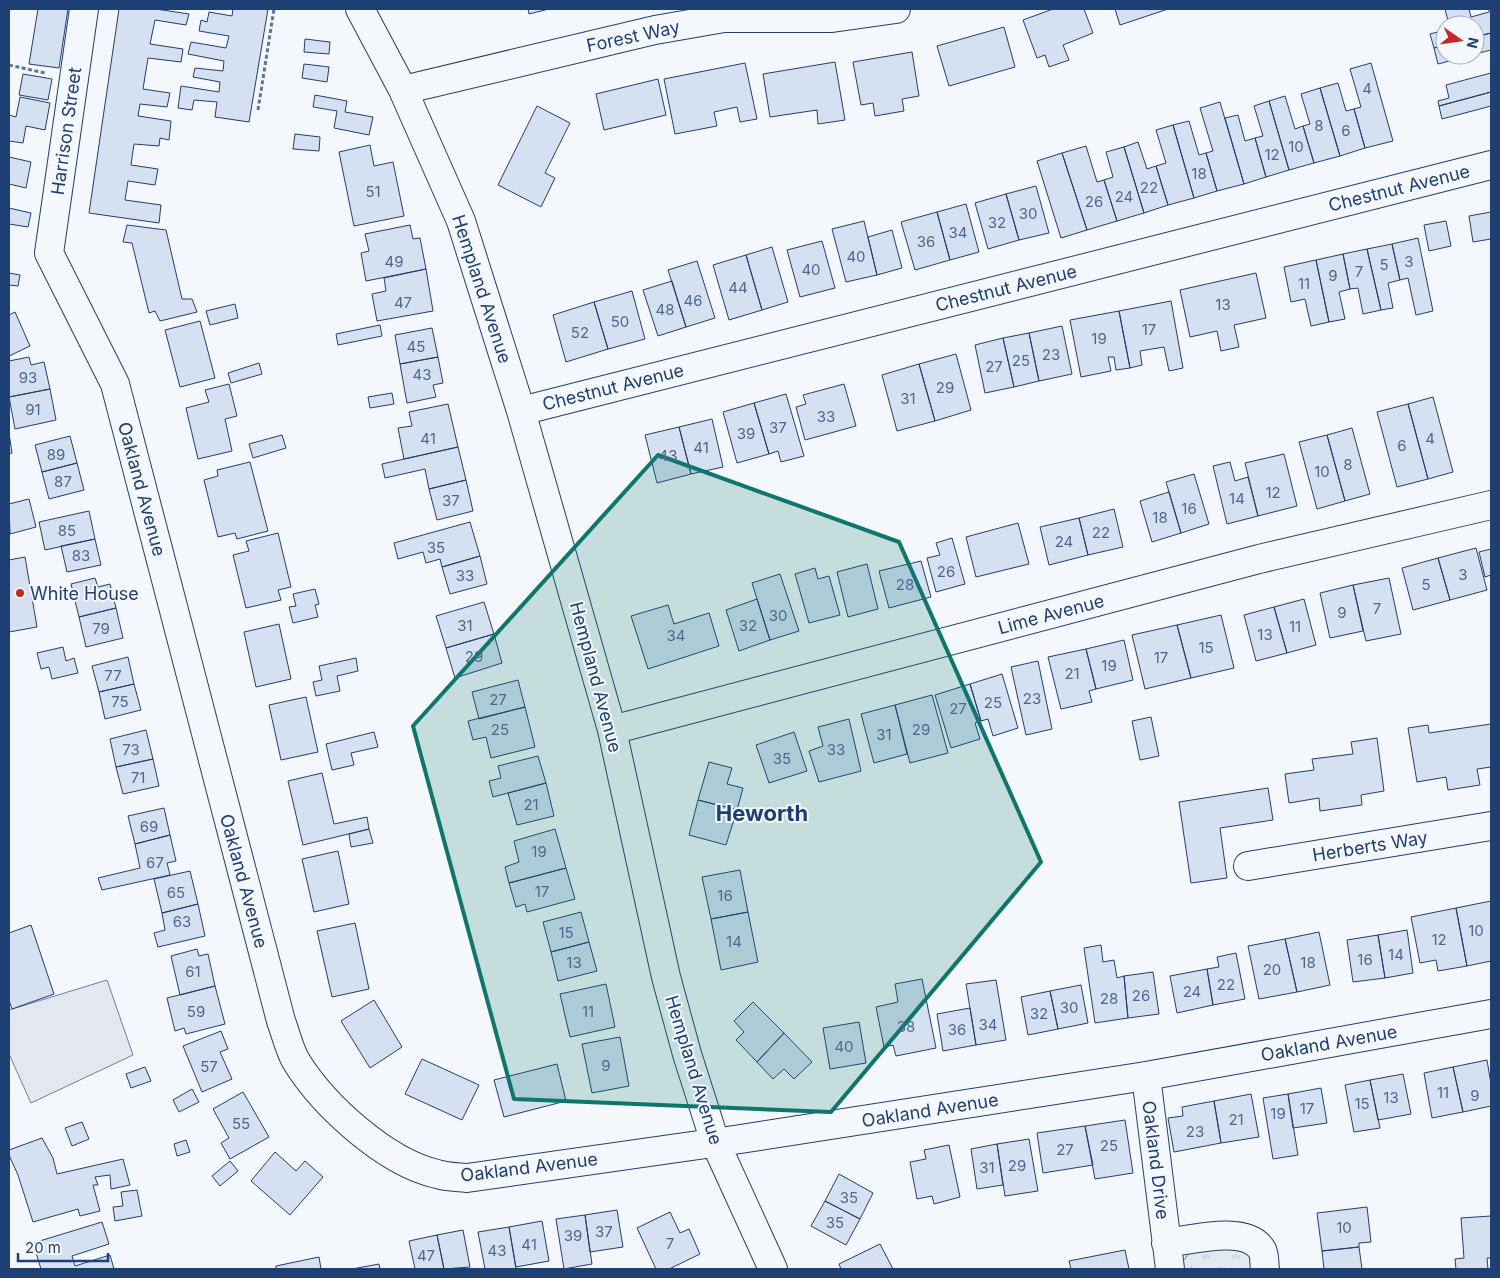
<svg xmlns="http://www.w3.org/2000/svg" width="1500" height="1278" font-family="Inter,sans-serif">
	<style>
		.grass { fill: url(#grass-tufts); stroke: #687fa3 }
		.parking { fill: #e3e8f0; stroke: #687fa3 }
		.building { fill: #d5e0f0; stroke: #1d3f73 }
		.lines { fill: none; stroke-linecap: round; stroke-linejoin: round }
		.minor-casing { stroke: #1d3f73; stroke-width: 30 }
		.path { stroke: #5e769c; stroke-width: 3; stroke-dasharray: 4 2.5; stroke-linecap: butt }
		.minor { stroke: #f4f7fb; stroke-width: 28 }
		.marked { fill: #0f766e; fill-opacity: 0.2; stroke: #0f766e; stroke-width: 4; stroke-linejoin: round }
		.poi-dot { fill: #c62828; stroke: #f4f7fb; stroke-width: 2 }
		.labels { text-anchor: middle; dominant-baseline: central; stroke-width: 4; stroke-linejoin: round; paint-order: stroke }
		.number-label { font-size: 15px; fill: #4b6792 }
		.street-label { font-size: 18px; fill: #1d3f73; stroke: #f4f7fb }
		.poi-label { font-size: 18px; fill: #1d3f73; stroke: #f4f7fb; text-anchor: start }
		.district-label { font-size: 22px; font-weight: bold; fill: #1d3f73; stroke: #f4f7fb }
	</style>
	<defs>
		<pattern id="grass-tufts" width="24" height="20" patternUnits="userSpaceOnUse" patternTransform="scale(1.25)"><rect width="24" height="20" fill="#e3e9f0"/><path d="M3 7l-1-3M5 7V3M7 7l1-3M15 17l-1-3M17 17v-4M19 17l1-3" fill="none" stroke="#c2c9d1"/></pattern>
	</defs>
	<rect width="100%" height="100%" fill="#f4f7fb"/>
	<path class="grass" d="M1240,1245l11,8 2,16h-72l-1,-4 10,-13z"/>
	<path class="parking" d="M107,980l26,75 -102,48 -22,-49v-44z"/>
	<path class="building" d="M38,9h30l-9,59 -30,-4z
		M119,9h37l33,5 -3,11 -31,-5 -5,24 33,5 -2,13 -33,-4 -5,31 27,4 -3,14 -27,-3 -2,12 33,5 -2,19 -9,-2 -1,8 -25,-2 -3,21 27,4 -3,16 -27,-4 -3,19 36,5 -2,18 -70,-10z
		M233,9h35l-19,113 -34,-5 2,-15 -23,-2 -2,10 -14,-2 3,-22 38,6 1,-10 -27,-5 2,-9 28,3 1,-10 -36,-7 3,-12 35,6 3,-12 -30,-5 2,-11 6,2 2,-10 23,4z
		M528,9h21l-20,5z
		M1053,9h31l9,24 -30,12 6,15 -20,7 -4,-12 -8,3 -14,-38z
		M1115,9h53l-48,16z
		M1445,9h24l2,8 18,-5v-3h2v24l-16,4v-12h-26z
		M1004,27l11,40 -66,19 -12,-40z
		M1445,30v15l-11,3 -4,-14z
		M1491,33v17l-16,4v-17z
		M305,39l25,3 -1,12 -25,-2z
		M1445,45v10h27l-34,9 -4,-16z
		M912,52l7,44 -17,3 2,12 -29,5 -2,-13 -12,2 -8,-43z
		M835,62l10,58 -27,4 -1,-14 -47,7 -7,-43z
		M745,63l12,56 -17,3 -3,-15 -23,5 3,14 -42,8 -11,-55z
		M1371,63l22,78 -28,7 -11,-39 7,-2 -11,-38z
		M304,64l25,3 -2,15 -25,-4z
		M1491,73v19l-52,14 -1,-5 11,-3 -3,-13z
		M23,74l29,5 -4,21 -29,-5z
		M658,79l8,36 -62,15 -8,-36z
		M1338,83l8,28 8,-2 11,39 -25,8 -20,-68z
		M1320,88l20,68 -26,7 -11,-37 7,-2 -9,-30z
		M1491,92v14l-49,13 -3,-13z
		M315,95l32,6 -2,11 28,5 -4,18 -35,-7 3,-17 -24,-4z
		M1285,96l10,33 8,-3 11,37 -25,7 -20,-69z
		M20,97l30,6 -5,27 -19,-4 -3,17 -14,-2v-26l7,2z
		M1269,101l20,69 -23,7 -11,-39 8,-2 -9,-30z
		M1220,102l24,82 -27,7 -11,-38 7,-2 -13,-43z
		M537,106l33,17 -25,50 10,5 -14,29 -43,-22z
		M1238,115l7,26 10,-3 11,39 -22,7 -19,-66z
		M1189,121l10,34 7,-2 11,38 -23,7 -21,-73z
		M1173,125l21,73 -26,7 -12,-39 10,-3 -10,-33z
		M295,134l25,3 -1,14 -26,-2z
		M1138,142l9,27 9,-3 12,39 -24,8 -20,-66z
		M370,145l4,21 19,-4 11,54 -50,10 -15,-74z
		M1086,146l11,36 7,-2 13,41 -30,9 -25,-77z
		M1124,147l20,66 -27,8 -13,-41 9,-3 -7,-25z
		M1062,153l25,77 -26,8 -24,-77z
		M9,157l22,5 -5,26 -17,-4z
		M1036,186l13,47 -30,7 -13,-46z
		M1006,194l13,46 -31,9 -13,-46z
		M966,204l13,48 -29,8 -13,-48z
		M9,208l22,5 -3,14 -19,-3z
		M937,212l13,48 -35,10 -14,-48z
		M1491,212v27l-18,3 -4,-26z
		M864,221l13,54 -31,7 -14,-53z
		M1446,221l5,25 -22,5 -5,-26z
		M127,225l39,5 16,69h10l5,13 -37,9 -5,-10 -6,2 -17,-70 -9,-1z
		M410,225l3,14 7,-1 6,31 -60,12 -5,-28 8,-2 -4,-17z
		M892,230l10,38 -25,7 -9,-38z
		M1418,238l15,73 -17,4 -8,-37 -8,2 -8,-36z
		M822,241l13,47 -35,9 -13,-47z
		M1392,244l8,36 -12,3 5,25 -12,2 -14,-61z
		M772,247l16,55 -26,8 -16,-55z
		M1367,249l14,61 -18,4 -5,-26 -8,1 -7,-35z
		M1343,254l7,35 -11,3 6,27 -16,3 -13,-62z
		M746,255l16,55 -33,10 -16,-55z
		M1316,260l13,62 -18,4 -6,-27 -14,3 -7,-35z
		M697,261l18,57 -29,9 -18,-57z
		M426,269l7,42 -56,10 -5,-27 14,-3 -2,-13z
		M9,273l11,2 -2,11 -9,-1z
		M1256,273l10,45 -32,7 5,22 -18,4 -4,-20 -27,6 -10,-47z
		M672,281l14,46 -28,9 -15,-46z
		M632,291l13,48 -37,10 -14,-47z
		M1171,301l12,67 -14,3 -5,-24 -24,4 2,14 -12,3 -11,-57z
		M594,302l14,47 -42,13 -13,-47z
		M235,304l3,14 -28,7 -4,-14z
		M1119,311l11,57 -14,2 -2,-13h-6l3,14 -30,6 -11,-57z
		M15,312l15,34 -21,10v-41z
		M200,321l15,57 -35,9 -15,-57z
		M380,325l2,11 -44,9 -2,-11z
		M1062,326l10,48 -33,7 -10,-48z
		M432,328l6,29 -38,7 -5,-29z
		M1029,333l10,48 -25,6 -11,-49z
		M1003,338l11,49 -29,6 -10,-48z
		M956,354l15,56 -36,11 -16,-57z
		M29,357l2,8 13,-3 6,27 -41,8v-36z
		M438,357l5,26 -10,2 3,12 -29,6 -7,-39z
		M259,363l3,11 -31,9 -3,-10z
		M919,364l16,57 -38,10 -15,-56z
		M229,384l8,32 -12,3 7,32 -34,8 -12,-51 23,-6 -4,-12z
		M844,384l12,42 -51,14 -9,-33 10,-3 -3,-9z
		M50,389l6,31 -41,9 -6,-32z
		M392,393l2,11 -24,4 -2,-11z
		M786,394l18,62 -23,6 -3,-11 -9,3 -15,-51z
		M1433,397l20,75 -25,7 -20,-75z
		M754,403l15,51 -32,9 -14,-51z
		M448,404l10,43 -54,12 -6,-31 14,-2 -3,-14z
		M1408,404l20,75 -31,8 -20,-75z
		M712,419l11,48 -32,7 -12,-47z
		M679,427l12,47 -34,9 -12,-48z
		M1352,428l18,66 -25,7 -18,-66z
		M9,433l3,20 -3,1z
		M282,435l4,13 -33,10 -4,-14z
		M1327,435l18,66 -28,8 -18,-67z
		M70,436l7,27 -35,9 -7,-27z
		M458,447l8,33 -37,9 -4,-20 -40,9 -3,-14z
		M1284,454l13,52 -39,10 -13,-53z
		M250,462l18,69 -31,8 -2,-6 -17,4 -14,-57 14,-4 -1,-6z
		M1230,462l5,19 13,-4 10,39 -31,8 -14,-58z
		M77,463l7,27 -35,9 -7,-27z
		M1194,474l15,50 -28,9 -15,-51z
		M466,480l7,31 -36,9 -8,-31z
		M1169,492l12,41 -29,9 -12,-41z
		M29,499l7,28 -26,7 -1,-30z
		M1114,509l9,38 -35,8 -9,-37z
		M89,511l6,28 -50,11 -6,-28z
		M1079,518l9,37 -39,10 -9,-38z
		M470,522l10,34 -38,11 -2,-8 -14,4 -3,-11 -25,7 -4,-16z
		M1018,523l11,41 -53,13 -10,-40z
		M278,533l13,54 -13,3 3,10 -35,8 -13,-53 16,-4 -3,-10z
		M952,538l13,46 -29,8 -9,-34 13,-3 -4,-12z
		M95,539l6,26 -34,7 -6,-26z
		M1476,548l11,42 -37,10 -12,-42z
		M1491,549v26l-6,2 -6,-25z
		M480,556l7,28 -37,10 -8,-27z
		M25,557l12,70 -28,5v-72z
		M1438,558l12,42 -37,10 -11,-42z
		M921,561l10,36 -42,11 -10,-37z
		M867,564l11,45 -30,8 -11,-45z
		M815,568l3,11 11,-3 11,39 -31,8 -14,-49z
		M780,574l19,57 -29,9 -18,-57z
		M95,578l3,9 12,-3 6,24 -37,9 -8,-33z
		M1389,578l12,56 -35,7 -13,-56z
		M1353,585l10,46 -33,7 -10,-45z
		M315,589l4,15 -4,1 3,12 -25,6 -4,-16 7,-1 -3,-12z
		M757,599l13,41 -31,11 -13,-41z
		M1304,599l12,46 -29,8 -13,-46z
		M484,602l10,32 -48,14 -10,-32z
		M668,605l6,19 35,-11 10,33 -71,23 -17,-53z
		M1274,607l13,46 -31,8 -12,-46z
		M116,608l7,30 -37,9 -7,-30z
		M1221,615l13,53 -43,10 -14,-53z
		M279,624l12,55 -35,8 -12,-55z
		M1177,625l14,53 -46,11 -13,-54z
		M494,634l8,29 -47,15 -9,-30z
		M1124,640l9,40 -37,9 -10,-40z
		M63,647l3,14 8,-3 4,15 -26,6 -3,-12 -8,2 -4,-16z
		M1086,649l10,40 -7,2 3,11 -31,7 -13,-52z
		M128,657l6,27 -35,8 -7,-26z
		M356,658l2,13 -21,5 3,15 -24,5 -3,-14 9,-2 -3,-14z
		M1038,661l14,68 -26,6 -15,-68z
		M1002,674l16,54 -25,8 -5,-17 -7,2 -11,-37z
		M518,680l7,27 -46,12 -7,-27z
		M134,684l7,26 -36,9 -6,-27z
		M970,684l11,37 -6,2 5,16 -29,9 -16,-53z
		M932,695l16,58 -38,10 -15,-58z
		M306,697l12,55 -37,8 -12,-55z
		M895,705l12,49 -33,9 -13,-49z
		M525,707l10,40 -44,11 -5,-21 -13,3 -5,-19z
		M1151,717l8,39 -19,4 -8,-39z
		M849,719l12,52 -42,11 -10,-31 14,-5 -5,-19z
		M1491,724v43l-14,2 3,16 -32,5 -2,-13 -29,5 -9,-54 20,-3 1,8z
		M146,730l7,29 -37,8 -6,-28z
		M374,732l4,15 -27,6 3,12 -22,5 -6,-26z
		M794,732l13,39 -38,12 -13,-38z
		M1377,738l7,53 -23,4 1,10 -42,6 -1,-13 -30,5 -4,-29 29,-4 -2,-11 41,-5 -2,-12z
		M538,756l8,27 -53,14 -4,-16 12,-3 -3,-12z
		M153,759l6,27 -36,8 -7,-27z
		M709,762l23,6 -5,16 16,4 -6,22 -39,-10z
		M322,773l12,51 33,-7 2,12 -66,16 -15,-64z
		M546,783l8,33 -37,9 -9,-32z
		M1268,788l5,32 -53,8 7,50 -36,5 -12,-81z
		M698,800l39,10 -11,35 -37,-10z
		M164,808l6,27 -35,9 -7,-28z
		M369,829l4,14 -22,4 -2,-13z
		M555,829l11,39 -57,15 -4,-16 14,-5 -5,-21z
		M170,835l6,26 -9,2 3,12 -68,15 -4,-12 42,-10 -5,-24z
		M338,851l11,53 -35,8 -12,-53z
		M566,868l9,31 -48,13 -2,-8 -9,3 -7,-24z
		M740,870l8,42 -37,7 -9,-42z
		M190,871l8,33 -36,9 -8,-34z
		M1491,901v60l-24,5 -11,-58z
		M198,904l7,32 -47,11 -4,-14 11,-3 -3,-17z
		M1456,908l11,58 -29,5 -2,-11 -16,3 -9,-46z
		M581,912l8,30 -38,10 -8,-30z
		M748,912l10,50 -37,8 -10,-51z
		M355,923l14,66 -37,8 -15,-66z
		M31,925l23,69 -42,15 -3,-9v-67z
		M1407,930l6,43 -28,5 -7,-43z
		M1319,932l11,53 -33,7 -12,-53z
		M1378,935l7,43 -32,4 -6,-42z
		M1285,939l12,53 -38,7 -11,-53z
		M589,942l8,29 -39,10 -7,-29z
		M1101,945l2,17 11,-2 3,18 7,-2 4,42 -33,5 -11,-75z
		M197,949l2,7 9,-2 7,32 -35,9 -9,-39z
		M1236,953l9,46 -32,6 -6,-36 12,-2 -2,-10z
		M1207,969l6,36 -36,8 -7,-37z
		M1153,972l6,42 -31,4 -4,-42z
		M922,979l14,69 -40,8 -3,-11 -9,2 -8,-40 22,-5 -3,-18z
		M996,980l10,60 -30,5 -10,-61z
		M606,984l9,43 -45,10 -10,-43z
		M1081,985l7,38 -30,6 -8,-38z
		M215,986l10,38 -39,10 -2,-6 -9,3 -8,-33z
		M1050,991l8,38 -30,6 -7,-38z
		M374,1000l28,47 -32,21 -29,-47z
		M753,1002l31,31 -27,29 -21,-22 8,-8 -10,-11z
		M970,1008l6,37 -33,6 -6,-37z
		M859,1022l7,41 -36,6 -7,-41z
		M221,1031l7,18 -8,3 12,27 -30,13 -19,-46z
		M784,1033l28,29 -18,17 -10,-10 -11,10 -16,-17z
		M620,1037l9,49 -37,7 -10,-49z
		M422,1059l57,26 -17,35 -57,-26z
		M1487,1060l4,24v22l-28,6 -10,-45z
		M557,1064l9,37 -62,16 -10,-37z
		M145,1067l6,14 -20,7 -5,-14z
		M1453,1067l10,45 -31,6 -8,-45z
		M1403,1074l8,40 -33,6 -8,-40z
		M1370,1080l10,48 -26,4 -9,-47z
		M1321,1088l6,35 -34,5 -5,-34z
		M192,1089l7,13 -20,10 -6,-12z
		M243,1092l26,45 -39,22 -9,-16 8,-5 -16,-29z
		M1251,1094l8,43 -38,6 -7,-42z
		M1288,1094l10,61 -25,4 -10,-61z
		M1214,1101l7,42 -47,9 -6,-34 15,-2 -1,-9z
		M1125,1120l8,53 -38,6 -10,-53z
		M82,1122l7,17 -17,7 -7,-18z
		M1085,1126l8,39 -50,8 -6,-40z
		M42,1138l11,20 4,16 66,-15 7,26 -19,4 -1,-14 -15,2 3,8h-5l7,26 -20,5 -2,-7 -45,13 -15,-47 -9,-20v-5z
		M1029,1139l9,52 -33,5 -8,-52z
		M186,1140l4,12 -13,4 -3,-12z
		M997,1144l6,41 -26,4 -6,-40z
		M949,1145l11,52 -26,7 -2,-8 -15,3 -7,-37 16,-3 -2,-9z
		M275,1152l21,19 9,-10 18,16 -33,38 -39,-34z
		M230,1161l8,10 -18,15 -8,-10z
		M839,1174l34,19 -13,26 -35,-18z
		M137,1190l5,26 -27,5 -2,-14 10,-1 -2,-14z
		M825,1201l35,18 -14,26 -35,-19z
		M1367,1207l4,35 -12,1v4l-37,4 -5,-38z
		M617,1210l6,37 -33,5 -5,-37z
		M670,1212l10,21 9,-4 11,25 -31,15h-13l-19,-41z
		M585,1215l7,49 -28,5 -8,-50z
		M1491,1216v42h-4l1,11h-32l-1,-10 9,-1 -3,-40z
		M542,1221l7,40 -33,6 -7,-40z
		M102,1222l7,22 -37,12 3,10 35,-11 4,14h-73l-8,-26z
		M509,1227l7,42h-31l-7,-37z
		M463,1230l7,37 -26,2 -7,-34z
		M437,1235l7,34h-29l-6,-28z
		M880,1244l13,25h-52l-2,-5z
		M1359,1247l3,22h-38l-2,-18z
		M1125,1250l4,19h-58l-2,-8z
		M319,1257l2,12h-45v-3z
		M379,1264l1,5h-28z"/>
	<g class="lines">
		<g class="minor-casing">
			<path id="minor" d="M84,9l-35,244 66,131 166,637c5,13 8,28 15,40 27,44 89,101 141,113 9,3 20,3 30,4l267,-38 412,-64 345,-62
				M360,9l43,81 58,131 60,190 91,319 54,247 21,77 28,88 58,127
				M403,90l252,-60 69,-12h108l64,-9
				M521,411l970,-246
				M612,730l647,-171 232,-54
				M1248,866l243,-40
				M1146,1076l24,193
				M1166,1243c25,-3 81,-19 96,7 3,5 2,14 3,19"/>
		</g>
		<path class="path" d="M9,65l36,8
			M258,110l16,-101"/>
		<use href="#minor" class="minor"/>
	</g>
	<path class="marked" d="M658,455l241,87 142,320 -210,250 -317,-13 -101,-373z"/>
	<circle class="poi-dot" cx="20" cy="593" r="5"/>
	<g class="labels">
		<g class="number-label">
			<text x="1367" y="88">4</text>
			<text x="1319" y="125">8</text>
			<text x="1346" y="130">6</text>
			<text x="1296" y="146">10</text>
			<text x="1272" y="154">12</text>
			<text x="1199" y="173">18</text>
			<text x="1149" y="187">22</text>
			<text x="373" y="191">51</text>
			<text x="1124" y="196">24</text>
			<text x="1094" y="201">26</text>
			<text x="1028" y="213">30</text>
			<text x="997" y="222">32</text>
			<text x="958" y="232">34</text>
			<text x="926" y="241">36</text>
			<text x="856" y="256">40</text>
			<text x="394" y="261">49</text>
			<text x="1409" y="261">3</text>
			<text x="1384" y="264">5</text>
			<text x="811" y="269">40</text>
			<text x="1359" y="271">7</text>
			<text x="1333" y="275">9</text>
			<text x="1304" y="283">11</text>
			<text x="738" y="287">44</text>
			<text x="693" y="300">46</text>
			<text x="403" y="302">47</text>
			<text x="1223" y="304">13</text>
			<text x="665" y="309">48</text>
			<text x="620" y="321">50</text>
			<text x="1149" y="329">17</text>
			<text x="580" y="332">52</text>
			<text x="1099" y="338">19</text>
			<text x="416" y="346">45</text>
			<text x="1051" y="354">23</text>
			<text x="1021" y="360">25</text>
			<text x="994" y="366">27</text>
			<text x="422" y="374">43</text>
			<text x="28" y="377">93</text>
			<text x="945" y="387">29</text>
			<text x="908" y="398">31</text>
			<text x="33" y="409">91</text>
			<text x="826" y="416">33</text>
			<text x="778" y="427">37</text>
			<text x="746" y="433">39</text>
			<text x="428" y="438">41</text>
			<text x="1430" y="438">4</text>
			<text x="1402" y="445">6</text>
			<text x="701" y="447">41</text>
			<text x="56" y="454">89</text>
			<text x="668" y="455">43</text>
			<text x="1348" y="464">8</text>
			<text x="1322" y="471">10</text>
			<text x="63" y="481">87</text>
			<text x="1273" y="492">12</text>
			<text x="1237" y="498">14</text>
			<text x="451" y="500">37</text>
			<text x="1189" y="508">16</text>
			<text x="1160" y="517">18</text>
			<text x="67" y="530">85</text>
			<text x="1101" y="532">22</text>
			<text x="1064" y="541">24</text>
			<text x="436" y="547">35</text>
			<text x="81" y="555">83</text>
			<text x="946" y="571">26</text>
			<text x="1463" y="574">3</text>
			<text x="465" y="575">33</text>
			<text x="905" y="584">28</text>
			<text x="1426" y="584">5</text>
			<text x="1377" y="608">7</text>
			<text x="1342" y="612">9</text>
			<text x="778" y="615">30</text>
			<text x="465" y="625">31</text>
			<text x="748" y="625">32</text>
			<text x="1295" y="626">11</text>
			<text x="101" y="628">79</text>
			<text x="1265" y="634">13</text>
			<text x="676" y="635">34</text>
			<text x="1206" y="647">15</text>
			<text x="474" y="656">29</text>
			<text x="1161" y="657">17</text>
			<text x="1109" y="665">19</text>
			<text x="1072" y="673">21</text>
			<text x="113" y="675">77</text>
			<text x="1032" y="698">23</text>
			<text x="498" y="699">27</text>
			<text x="120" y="701">75</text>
			<text x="993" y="702">25</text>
			<text x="958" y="708">27</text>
			<text x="500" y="729">25</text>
			<text x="921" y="729">29</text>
			<text x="884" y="734">31</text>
			<text x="131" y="749">73</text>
			<text x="836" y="749">33</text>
			<text x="782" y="758">35</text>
			<text x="138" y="777">71</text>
			<text x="531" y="804">21</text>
			<text x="149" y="826">69</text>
			<text x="539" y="851">19</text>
			<text x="155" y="862">67</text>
			<text x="542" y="891">17</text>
			<text x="176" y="892">65</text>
			<text x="725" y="895">16</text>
			<text x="182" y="921">63</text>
			<text x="1476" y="930">10</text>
			<text x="566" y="932">15</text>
			<text x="1439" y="939">12</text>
			<text x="734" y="941">14</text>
			<text x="1396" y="954">14</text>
			<text x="1365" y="959">16</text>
			<text x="574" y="962">13</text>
			<text x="1308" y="962">18</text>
			<text x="1272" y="969">20</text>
			<text x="193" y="971">61</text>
			<text x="1226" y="984">22</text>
			<text x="1192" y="991">24</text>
			<text x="1141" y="995">26</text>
			<text x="1109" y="998">28</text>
			<text x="1069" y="1007">30</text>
			<text x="196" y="1011">59</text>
			<text x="588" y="1011">11</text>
			<text x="1039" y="1013">32</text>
			<text x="988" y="1024">34</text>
			<text x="906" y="1026">38</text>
			<text x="957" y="1029">36</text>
			<text x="844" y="1046">40</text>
			<text x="606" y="1065">9</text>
			<text x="209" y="1066">57</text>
			<text x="1443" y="1092">11</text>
			<text x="1475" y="1095">9</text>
			<text x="1391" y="1097">13</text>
			<text x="1362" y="1103">15</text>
			<text x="1307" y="1108">17</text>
			<text x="1278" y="1113">19</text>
			<text x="1236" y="1119">21</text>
			<text x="241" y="1123">55</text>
			<text x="1195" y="1131">23</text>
			<text x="1109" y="1145">25</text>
			<text x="1065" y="1149">27</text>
			<text x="1017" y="1165">29</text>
			<text x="987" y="1167">31</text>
			<text x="849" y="1197">35</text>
			<text x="835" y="1222">35</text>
			<text x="1344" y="1227">10</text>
			<text x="604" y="1231">37</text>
			<text x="573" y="1235">39</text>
			<text x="670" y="1243">7</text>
			<text x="529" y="1244">41</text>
			<text x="497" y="1250">43</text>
			<text x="426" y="1255">47</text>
		</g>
		<g class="street-label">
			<text transform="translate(633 36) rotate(-12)">Forest Way</text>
			<text transform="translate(66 131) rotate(-82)">Harrison Street</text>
			<text transform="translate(1399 188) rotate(-14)">Chestnut Avenue</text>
			<text transform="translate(1006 288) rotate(-14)">Chestnut Avenue</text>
			<text transform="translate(482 289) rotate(72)">Hempland Avenue</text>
			<text transform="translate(613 387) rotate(-14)">Chestnut Avenue</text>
			<text transform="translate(142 489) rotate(75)">Oakland Avenue</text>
			<text transform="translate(1051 614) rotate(-15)">Lime Avenue</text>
			<text transform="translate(596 677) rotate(75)">Hempland Avenue</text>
			<text transform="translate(1370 846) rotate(-9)">Herberts Way</text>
			<text transform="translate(244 881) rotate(75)">Oakland Avenue</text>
			<text transform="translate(1329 1043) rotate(-10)">Oakland Avenue</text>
			<text transform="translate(694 1070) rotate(73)">Hempland Avenue</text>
			<text transform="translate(930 1110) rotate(-9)">Oakland Avenue</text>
			<text transform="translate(1156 1160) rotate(83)">Oakland Drive</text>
			<text transform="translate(529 1167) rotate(-7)">Oakland Avenue</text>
		</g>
		<g class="poi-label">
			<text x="30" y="593">White House</text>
		</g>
		<g class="district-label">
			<text x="762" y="813">Heworth</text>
		</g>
	</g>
	<rect width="1500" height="1278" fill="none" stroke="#1d3f73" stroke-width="20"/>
	<g transform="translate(1460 40) rotate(103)"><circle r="24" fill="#f4f7fb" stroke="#9eadc5"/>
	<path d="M0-4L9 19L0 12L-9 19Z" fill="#c62828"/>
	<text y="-8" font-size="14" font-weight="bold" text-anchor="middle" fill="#1d3f73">N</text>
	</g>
	<path d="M18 1253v8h90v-8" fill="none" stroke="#1d3f73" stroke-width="2.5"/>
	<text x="25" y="1253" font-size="15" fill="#1d3f73" stroke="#f4f7fb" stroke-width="4" paint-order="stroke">20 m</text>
</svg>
